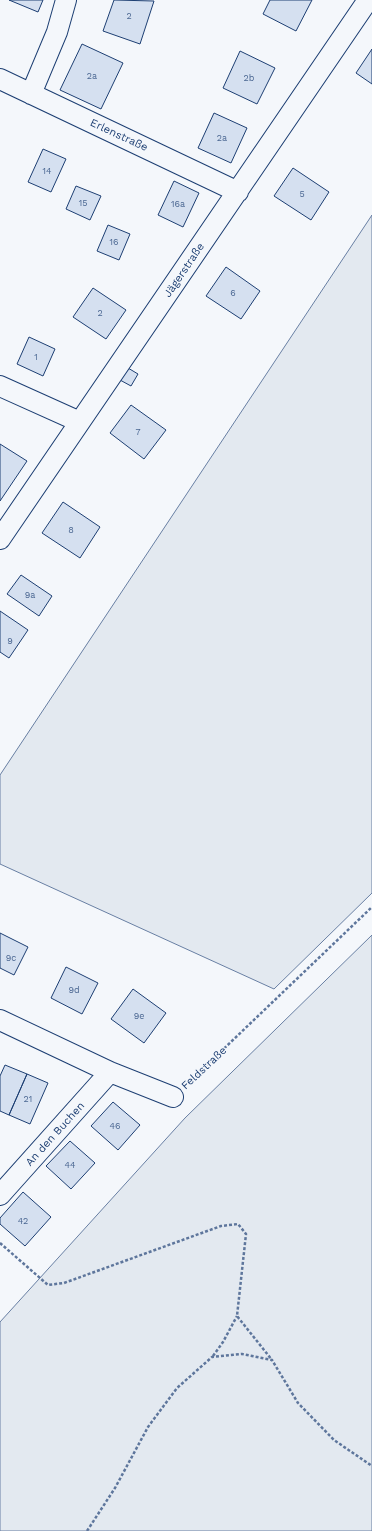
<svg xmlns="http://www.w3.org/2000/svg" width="372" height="1531" font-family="'Work Sans',sans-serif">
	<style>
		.green { fill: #e3e9f0; stroke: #687fa3 }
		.building { fill: #d5e0f0; stroke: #1d3f73 }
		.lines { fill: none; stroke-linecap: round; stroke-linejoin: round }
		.minor-casing { stroke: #1d3f73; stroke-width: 22 }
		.path { stroke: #5e769c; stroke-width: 2.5; stroke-dasharray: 3 2; stroke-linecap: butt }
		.minor { stroke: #f4f7fb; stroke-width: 20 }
		.labels { text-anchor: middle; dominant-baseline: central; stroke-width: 3; stroke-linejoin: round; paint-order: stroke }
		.number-label { font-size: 9px; fill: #4b6792 }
		.street-label { font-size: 11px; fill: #1d3f73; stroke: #f4f7fb }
	</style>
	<rect width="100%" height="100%" fill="#f4f7fb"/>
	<path class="green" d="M372,215v678l-98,96 -274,-125v-89z
		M372,935v596h-372v-209l185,-204z"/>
	<path class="building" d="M9,0h34l-5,12z
		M114,0l40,1 -14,43 -37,-13z
		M270,0h42l-16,31 -33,-17z
		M82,44l41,19 -22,46 -41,-19z
		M372,49v35l-16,-11z
		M240,51l35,17 -18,36 -34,-16z
		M214,113l33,15 -16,35 -33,-15z
		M43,149l23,10 -15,33 -23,-10z
		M293,168l36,24 -18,28 -37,-24z
		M174,181l25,12 -16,34 -25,-12z
		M76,186l25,10 -11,24 -24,-11z
		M108,225l22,9 -11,26 -22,-9z
		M226,267l34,24 -19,28 -35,-23z
		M93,288l33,22 -20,29 -33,-22z
		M29,337l26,12 -12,27 -26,-12z
		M128,368l10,6 -7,12 -11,-6z
		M131,405l35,25 -22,29 -34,-26z
		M0,444l27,17 -27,40z
		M63,502l37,25 -20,31 -38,-25z
		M21,575l31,21 -13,20 -32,-22z
		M0,611l28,19 -19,28 -9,-6z
		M0,933l28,14 -14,28 -14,-7z
		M66,967l32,16 -16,31 -31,-16z
		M133,989l33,24 -22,30 -33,-24z
		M5,1065l22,9 -18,41 -9,-4v-35z
		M27,1074l21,9 -18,41 -21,-9z
		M113,1102l27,23 -22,25 -27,-24z
		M70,1141l25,22 -24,26 -25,-23z
		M23,1192l28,25 -26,29 -25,-22v-6z"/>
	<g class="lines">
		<g class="minor-casing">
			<path id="minor" d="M0,79l238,113
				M31,94l26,-62 9,-32
				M0,386l80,36
				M0,539l368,-539
				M0,1020l110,52 63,25
				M0,1195l110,-123"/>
		</g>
		<path class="path" d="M188,1083l184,-176
			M0,1243l48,42 16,-2 157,-57 17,-2 8,10 -9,82 35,44
			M213,1356l10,-14 14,-26
			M87,1531l28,-43 33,-61 29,-39 35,-31 30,-3 30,6 26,43 36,37 38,26"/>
		<use href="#minor" class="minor"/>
	</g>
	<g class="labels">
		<g class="number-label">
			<text x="129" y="16">2</text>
			<text x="92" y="76">2a</text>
			<text x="249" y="78">2b</text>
			<text x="222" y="138">2a</text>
			<text x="47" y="171">14</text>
			<text x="302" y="194">5</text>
			<text x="83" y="203">15</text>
			<text x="178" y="204">16a</text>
			<text x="114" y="242">16</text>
			<text x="233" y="293">6</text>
			<text x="100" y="313">2</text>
			<text x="36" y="357">1</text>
			<text x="138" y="432">7</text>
			<text x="71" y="530">8</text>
			<text x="30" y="595">9a</text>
			<text x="10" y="641">9</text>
			<text x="11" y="958">9c</text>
			<text x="74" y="990">9d</text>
			<text x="139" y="1016">9e</text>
			<text x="28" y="1099">21</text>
			<text x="115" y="1126">46</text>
			<text x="70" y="1165">44</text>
			<text x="23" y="1221">42</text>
		</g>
		<g class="street-label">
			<text transform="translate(119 135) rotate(25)">Erlenstraße</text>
			<text transform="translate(184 270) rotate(-56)">Jägerstraße</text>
			<text transform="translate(204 1068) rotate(-43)">Feldstraße</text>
			<text transform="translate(55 1134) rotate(-48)">An den Buchen</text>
		</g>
	</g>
</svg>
